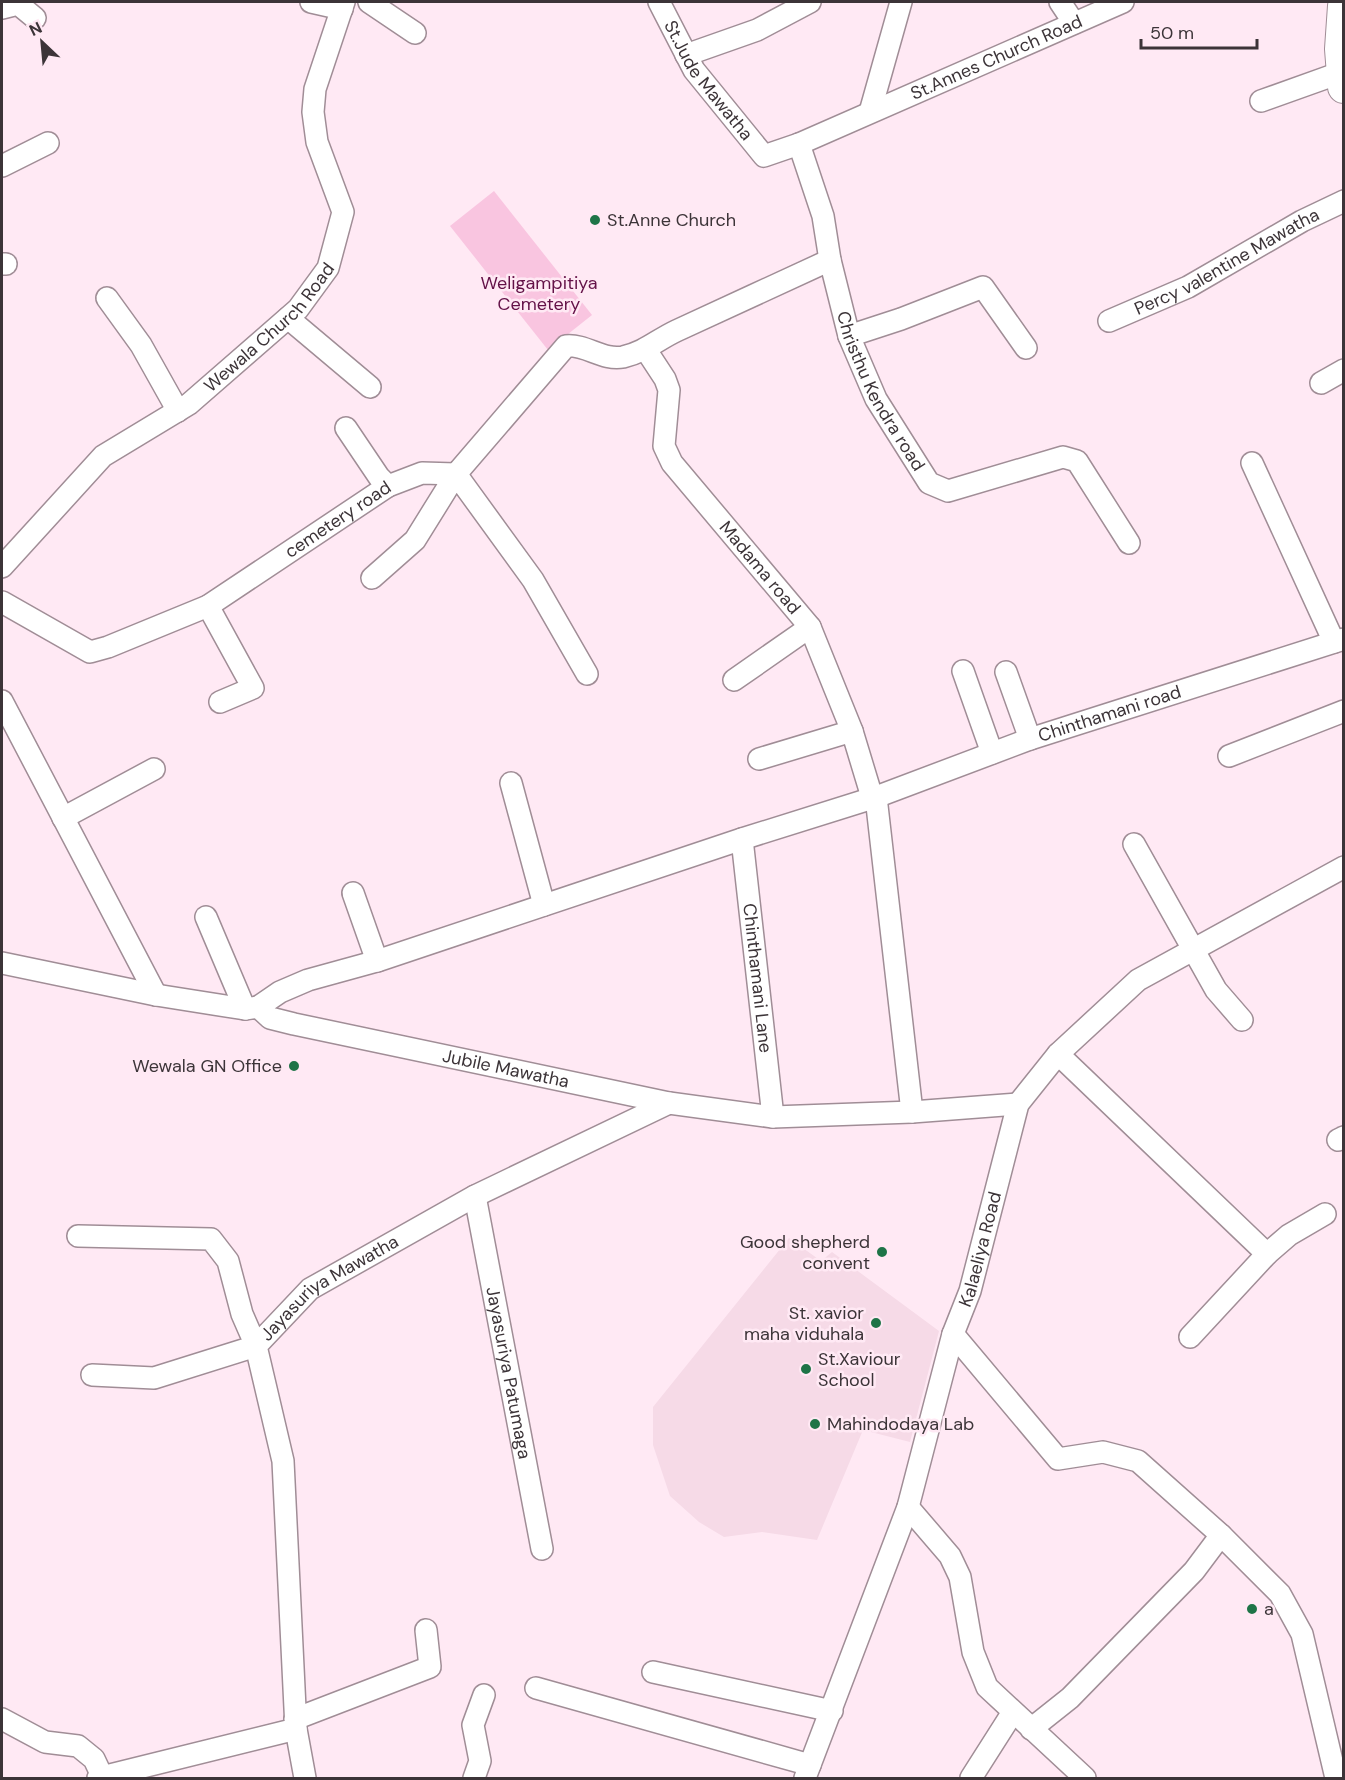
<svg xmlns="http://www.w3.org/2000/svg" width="1345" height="1780" font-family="'DM Sans',sans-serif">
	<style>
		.built { fill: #f6dae7 }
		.green { fill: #f9c5e0 }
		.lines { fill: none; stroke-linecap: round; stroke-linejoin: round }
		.minor-casing { stroke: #a08d96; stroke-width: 24 }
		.highway-casing { stroke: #a08d96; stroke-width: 34 }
		.minor { stroke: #fff; stroke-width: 21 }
		.highway { stroke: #fff; stroke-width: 32 }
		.poi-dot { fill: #1e7447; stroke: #ffe9f4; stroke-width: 2 }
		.labels { text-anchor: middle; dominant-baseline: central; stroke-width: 5; stroke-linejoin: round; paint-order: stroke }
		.street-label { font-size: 18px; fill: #3c3438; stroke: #ffe9f4 }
		.poi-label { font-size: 18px; fill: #3c3438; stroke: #ffe9f4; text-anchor: start }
		.park-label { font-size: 18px; fill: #631147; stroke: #ffe9f4 }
	</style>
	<rect width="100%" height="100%" fill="#ffe9f4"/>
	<path class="built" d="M789,1238l32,23 11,-9 107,79 -29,111 -47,-12 -46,110 -55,-8 -38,5 -25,-15 -29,-26 -17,-51v-38z"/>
	<path class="green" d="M494,191l98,124 -44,35 -98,-124z"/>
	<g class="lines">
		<g class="minor-casing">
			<g id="minor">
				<path d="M311,2l31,7"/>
				<path d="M369,2l46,31"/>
				<path id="s1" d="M659,2l35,68 70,86 35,-12 324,-142"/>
				<path d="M1060,2l14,21"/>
				<path d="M2,8l16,-4 17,14"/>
				<path d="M686,55l71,-25 53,-28"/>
				<path d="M1261,101l70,-25 11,-2"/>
				<path d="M870,112l31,-110"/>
				<path id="s2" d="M799,144l24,72 7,44 19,76 27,63 53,84 19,8 115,-34 14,4 52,82"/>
				<path d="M2,166l46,-23"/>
				<path d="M2,264h4"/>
				<path d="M107,298l34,47 37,66"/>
				<path d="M288,318l82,69"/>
				<path id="s3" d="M1109,321l79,-34 114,-66 42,-20"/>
				<path d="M849,336l52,-17 82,-32 43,61"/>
				<path id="s4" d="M646,350l19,29 4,11 -5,56 8,17 138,164 42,104 20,66"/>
				<path d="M1321,383l23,-13"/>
				<path d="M346,428l33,49 9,9"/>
				<path d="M1252,463l82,179"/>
				<path id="s5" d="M2,567l101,-111 86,-52 109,-95 30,-41 15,-56 -26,-70 -4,-30 2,-23 29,-87"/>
				<path d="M372,578l43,-38 41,-66 77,106 54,94"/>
				<path id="s6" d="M2,602l88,50 18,-5 100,-41 180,-120 34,-13 34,1 110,-128c20,-2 37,15 57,11 22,-5 34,-17 53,-26 51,-24 103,-47 154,-71"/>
				<path d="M208,606l45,82 -33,14"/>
				<path d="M963,671l29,82"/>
				<path d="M1006,672l24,67"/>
				<path d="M734,680l76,-53"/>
				<path d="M2,701l154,294"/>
				<path d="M1229,756l115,-45"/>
				<path d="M759,759l93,-28"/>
				<path d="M511,783l33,122"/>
				<path d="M876,797l36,315"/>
				<path d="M63,818l91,-49"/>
				<path id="s7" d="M742,839l31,278"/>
				<path d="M1134,844l82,146 26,30"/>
				<path d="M353,893l24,68"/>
				<path d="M206,917l39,92"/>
				<path id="s8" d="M2,963l154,32 89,14 13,-2 12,11 24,6 375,79 104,14 139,-5 106,-8"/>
				<path id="s9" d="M258,1007l22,-15 28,-12 69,-19 365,-122 134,-42 154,-58 314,-100"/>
				<path d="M1058,1054l209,200 -77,83"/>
				<path d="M1338,1140l6,-3"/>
				<path id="s10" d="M475,1196l67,353"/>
				<path d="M78,1236l133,3 17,22 14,53 14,32 -102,32 -62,-3"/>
				<path d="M1267,1254l22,-19 36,-21"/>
				<path d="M953,1334l105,125 45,-7 35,9 83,74 59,59 22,40 34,144"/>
				<path d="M908,1507l42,49 10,21 13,75 14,35 98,91"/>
				<path d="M653,1672l179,39"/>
				<path d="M536,1688l274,77"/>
				<path d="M2,1719l43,23 33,4 16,13 8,17"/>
				<path d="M295,1719l135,-52 -4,-37"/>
				<path d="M1031,1729l39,-31 124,-127 27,-36"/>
				<path d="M98,1778l198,-49"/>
				<path id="s11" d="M305,1778l-9,-49 -13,-268 -27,-115 54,-57 165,-93 194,-93"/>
				<path d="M474,1778l6,-17 -7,-36 11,-30"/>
				<path id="s12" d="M805,1778l103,-271 45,-173 17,-43 48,-187 40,-50 80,-74 206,-113"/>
				<path d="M971,1778l42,-66"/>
			</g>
		</g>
		<g class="highway-casing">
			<path id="highway" d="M1344,6l-3,43 3,38"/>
		</g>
		<use href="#minor" class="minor"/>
		<use href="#highway" class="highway"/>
	</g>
	<g class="poi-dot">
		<circle cx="595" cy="220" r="6"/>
		<circle cx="294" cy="1066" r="6"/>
		<circle cx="882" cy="1252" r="6"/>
		<circle cx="876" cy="1323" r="6"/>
		<circle cx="806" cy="1369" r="6"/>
		<circle cx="815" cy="1424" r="6"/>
		<circle cx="1252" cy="1609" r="6"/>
	</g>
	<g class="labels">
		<g class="street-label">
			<text stroke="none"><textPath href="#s1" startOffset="440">St.Annes Church Road</textPath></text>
			<text stroke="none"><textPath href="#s1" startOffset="93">St.Jude Mawatha</textPath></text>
			<text stroke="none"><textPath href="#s3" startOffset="132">Percy valentine Mawatha</textPath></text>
			<text stroke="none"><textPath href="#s5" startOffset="362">Wewala Church Road</textPath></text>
			<text stroke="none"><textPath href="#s2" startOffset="262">Christhu Kendra road</textPath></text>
			<text stroke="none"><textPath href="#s6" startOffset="384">cemetery road</textPath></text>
			<text stroke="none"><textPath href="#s4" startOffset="258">Madama road</textPath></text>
			<text stroke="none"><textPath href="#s9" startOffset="902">Chinthamani road</textPath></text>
			<text stroke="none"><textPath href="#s7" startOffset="140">Chinthamani Lane</textPath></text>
			<text stroke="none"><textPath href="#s8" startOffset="518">Jubile Mawatha</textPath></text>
			<text stroke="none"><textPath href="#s12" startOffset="558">Kalaeliya Road</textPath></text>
			<text stroke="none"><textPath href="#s11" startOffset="531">Jayasuriya Mawatha</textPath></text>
			<text stroke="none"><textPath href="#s10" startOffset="180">Jayasuriya Patumaga</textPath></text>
		</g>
		<g class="poi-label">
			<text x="607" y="220">St.Anne Church</text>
			<text x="282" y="1066" text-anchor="end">Wewala GN Office</text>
			<text x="870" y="1242" text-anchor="end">Good shepherd<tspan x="870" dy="21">convent</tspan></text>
			<text x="864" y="1313" text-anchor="end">St. xavior<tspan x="864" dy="21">maha viduhala</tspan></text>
			<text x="818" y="1359">St.Xaviour<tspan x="818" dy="21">School</tspan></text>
			<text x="827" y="1424">Mahindodaya Lab</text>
			<text x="1264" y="1609">a</text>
		</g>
		<g class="park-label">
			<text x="539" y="283">Weligampitiya<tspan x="539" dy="21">Cemetery</tspan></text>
		</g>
	</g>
	<rect width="1345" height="1780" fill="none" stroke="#3c3438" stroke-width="6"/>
	<g transform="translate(42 42) rotate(334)" stroke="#ffe9f4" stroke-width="4.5" paint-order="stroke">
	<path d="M0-4.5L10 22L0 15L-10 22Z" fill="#3c3438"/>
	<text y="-9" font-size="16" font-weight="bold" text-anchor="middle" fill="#3c3438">N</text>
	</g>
	<path d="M1141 39v9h116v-9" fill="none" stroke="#3c3438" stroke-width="3"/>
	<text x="1150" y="39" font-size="18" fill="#3c3438" stroke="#ffe9f4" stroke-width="4.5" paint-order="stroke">50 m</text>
</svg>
